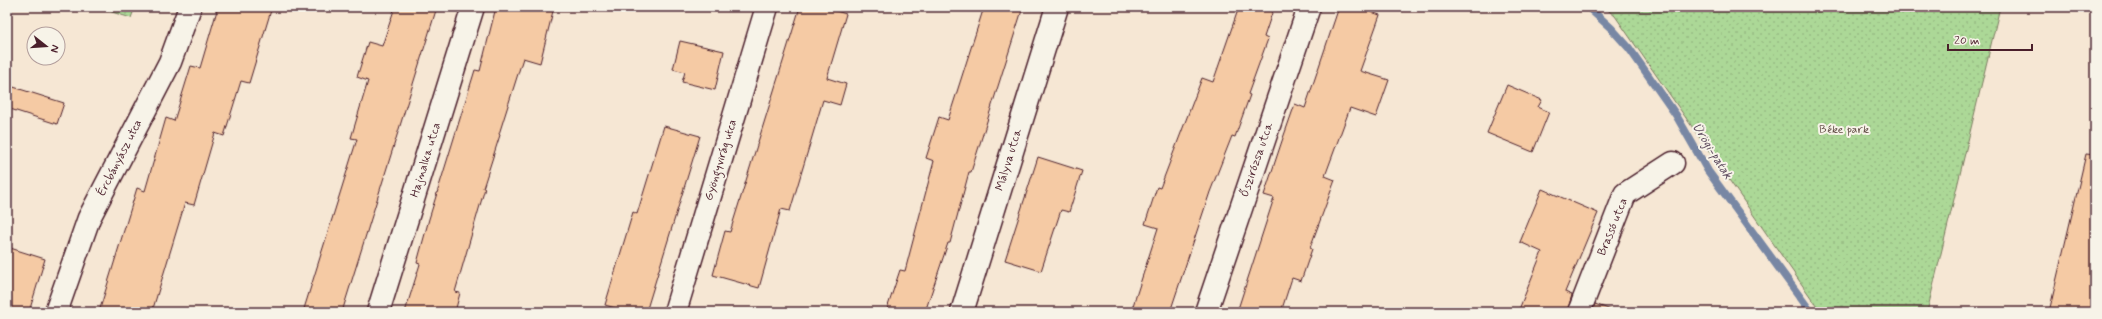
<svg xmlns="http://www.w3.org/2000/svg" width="2102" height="319" font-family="Mynerve,sans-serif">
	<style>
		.park { fill: url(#park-dots); stroke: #7b7c61 }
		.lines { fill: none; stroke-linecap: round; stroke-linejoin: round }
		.stream { stroke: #7887a4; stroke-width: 8 }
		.building { fill: #f5caa4; stroke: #4a1f2b }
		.minor-casing { stroke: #4a1f2b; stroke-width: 25 }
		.minor { stroke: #f7f3e8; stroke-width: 22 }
		.labels { text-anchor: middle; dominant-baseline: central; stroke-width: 4; stroke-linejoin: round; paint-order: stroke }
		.park-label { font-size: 12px; fill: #624d46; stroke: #f7f3e8 }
		.street-label { font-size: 12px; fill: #4a1f2b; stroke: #f7f3e8 }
		.water-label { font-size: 13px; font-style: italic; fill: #5d4a5e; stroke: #f7f3e8 }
	</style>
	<defs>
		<pattern id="park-dots" width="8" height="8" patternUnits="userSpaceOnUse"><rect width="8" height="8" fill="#acd897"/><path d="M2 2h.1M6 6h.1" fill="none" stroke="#96b982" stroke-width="1.8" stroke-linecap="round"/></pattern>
	</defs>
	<rect width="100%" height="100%" fill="#f6e7d4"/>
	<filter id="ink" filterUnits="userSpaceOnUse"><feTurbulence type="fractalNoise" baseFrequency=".025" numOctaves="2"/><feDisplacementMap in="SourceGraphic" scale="8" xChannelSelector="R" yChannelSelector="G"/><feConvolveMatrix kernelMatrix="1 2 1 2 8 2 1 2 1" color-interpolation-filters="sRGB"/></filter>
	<g filter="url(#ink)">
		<path class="park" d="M96,7h39l-4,11z
			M1604,7h396l-73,305h-106l-206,-296z"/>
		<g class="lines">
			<path class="stream" d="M1588,7l23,21 18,20 47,67 32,56 103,141"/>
		</g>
		<path class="building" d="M218,7h54l-23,76 -8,-2 -17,55 -9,-3 -21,72 -9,-2 -33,109h-53l38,-124 8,3 21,-73 8,3 17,-55 9,2z
			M395,7h42l-95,305h-39l54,-173 -6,-1 17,-57 -11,-4 11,-35 14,4z
			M496,7h58l-14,56 -17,-5 -24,76 1,1 -17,53h2l-30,104 5,1 -5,19h-50l15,-48 -3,-1 12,-44 46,-149 5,1z
			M800,7h23l23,7 -19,64 19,6 -6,21 -17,-5 -33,111 -9,-2 -22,79 -46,-13 12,-44 5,1z
			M984,7h39l-52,165h-2l-19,71h-2l-23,69h-39l14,-42 5,1 29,-110 -8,-3 13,-41 9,3z
			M1239,7h35l-10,30 4,2 -20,55 2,1 -15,42 -3,-1 -22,56 -40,120h-39l27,-84 -13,-4 12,-37 3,1 42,-110 11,4z
			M1339,7h18l23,8 -20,56 29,9 -13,37 -26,-9 -25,68 10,4 -25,68 2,1 -11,32 -9,-3 -11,34h-44l37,-114 -10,-3 18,-54 13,-37 10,4z
			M680,41l44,10 -9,39 -33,-8 3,-10 -12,-3z
			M7,85l57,18 -7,21 -50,-16z
			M1507,85l35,15 -4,7 11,5 -16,40 -46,-19z
			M664,126l36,10 -54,176h-17l-24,-7 28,-93 4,2z
			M2086,154l9,1v157h-46z
			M1038,157l44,14 -13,41 -8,-2 -20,61 -36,-11z
			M1542,189l56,24 -33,79 7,3 -5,17h-49l24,-60 -22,-10z
			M7,247l38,12 -16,53h-22z
			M1595,304l16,6 -1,2h-18z"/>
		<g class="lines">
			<g class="minor-casing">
				<path id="minor" d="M56,312l33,-94 81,-156 20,-55
					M378,312l95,-305
					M675,312l92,-305
					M962,312l95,-305
					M1206,312l103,-305
					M1579,312l46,-118 48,-31"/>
			</g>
			<use href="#minor" class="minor"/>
		</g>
	</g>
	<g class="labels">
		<g class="park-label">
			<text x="1844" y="130">Béke park</text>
		</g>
		<g class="street-label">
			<text transform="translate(120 158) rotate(-63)">Ércbányász utca</text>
			<text transform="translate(426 160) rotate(-73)">Hajnalka utca</text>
			<text transform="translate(721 160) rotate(-73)">Gyöngyvirág utca</text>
			<text transform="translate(1009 160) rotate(-73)">Mályva utca</text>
			<text transform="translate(1257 160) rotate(-71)">Őszirózsa utca</text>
			<text transform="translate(1613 227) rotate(-68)">Brassó utca</text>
		</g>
		<g class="water-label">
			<text transform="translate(1712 151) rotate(58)">Ürögi-patak</text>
		</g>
	</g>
	<rect width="2102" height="319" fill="none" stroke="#f7f3e8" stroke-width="24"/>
	<rect x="12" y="12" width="2078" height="295" fill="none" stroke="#4a1f2b" stroke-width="1.5" filter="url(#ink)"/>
	<g transform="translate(46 46) rotate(107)"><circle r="19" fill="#f7f3e8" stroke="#b29e9c"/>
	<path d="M0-3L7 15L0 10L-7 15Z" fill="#4a1f2b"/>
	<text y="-6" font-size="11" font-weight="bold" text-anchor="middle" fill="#4a1f2b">N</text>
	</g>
	<path d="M1948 44v6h84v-6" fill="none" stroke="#4a1f2b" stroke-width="2"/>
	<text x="1954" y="44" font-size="12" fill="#4a1f2b" stroke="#f7f3e8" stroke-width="3" paint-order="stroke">20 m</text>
</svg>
